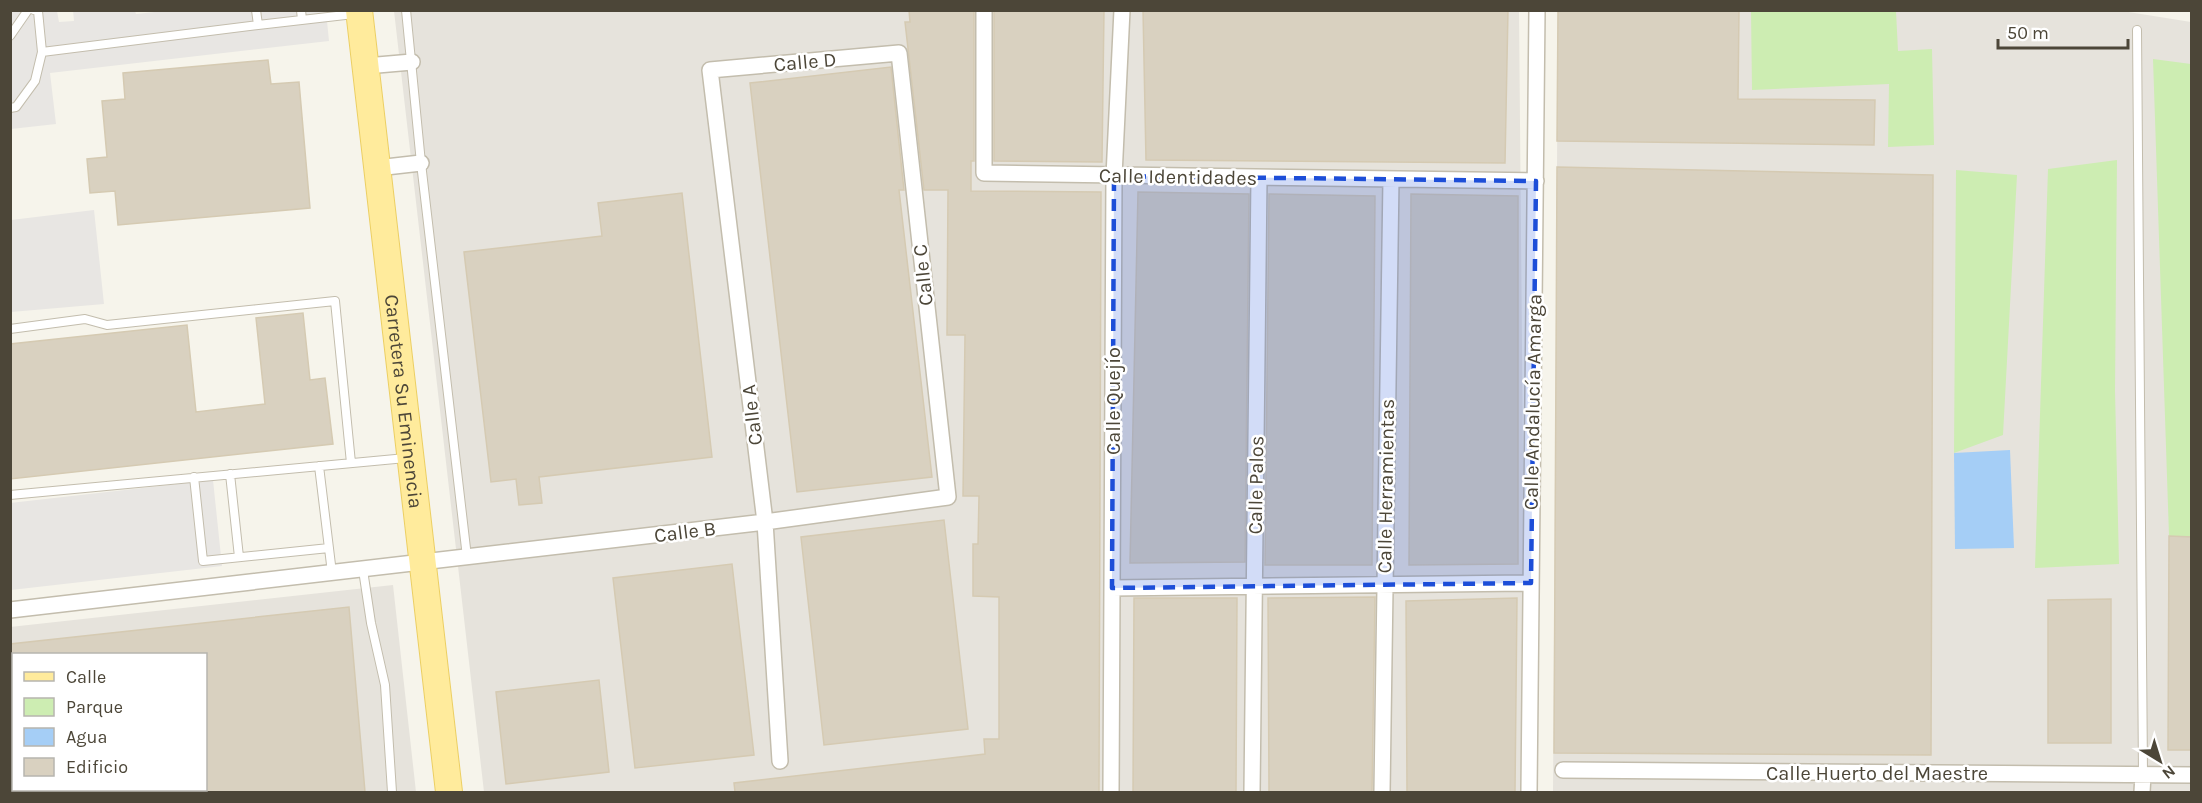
<svg xmlns="http://www.w3.org/2000/svg" width="2202" height="803" font-family="Karla,sans-serif">
	<style>
		.industrial { fill: #e6e3dc; fill-rule: evenodd }
		.green { fill: #cdedb2 }
		.parking { fill: #e8e6e3 }
		.water { fill: #a5cef6 }
		.building { fill: #d9d1c0; stroke: #d5cab2; stroke-width: 1.5 }
		.lines { fill: none; stroke-linecap: round; stroke-linejoin: round }
		.lane-casing { stroke: #c3bdad; stroke-width: 10 }
		.street-casing { stroke: #c3bdad; stroke-width: 18 }
		.primary-casing { stroke: #eccf63; stroke-width: 28 }
		.lane { stroke: #fff; stroke-width: 8 }
		.street { stroke: #fff; stroke-width: 15 }
		.primary { stroke: #ffeb9c; stroke-width: 26 }
		.marked { fill: #1d4ed8; fill-opacity: 0.2; stroke: #1d4ed8; stroke-width: 4.5; stroke-dasharray: 12 8; stroke-linejoin: round }
		.labels { text-anchor: middle; dominant-baseline: central; stroke-width: 5; stroke-linejoin: round; paint-order: stroke }
		.street-label { font-size: 20px; fill: #4c4638; stroke: #fff }
	</style>
	<rect width="100%" height="100%" fill="#f6f4eb"/>
	<path class="industrial" d="M2116,10l75,12v770h-638l5,-781z
		M394,11h1125l7,781h-1042z
		M393,585l23,207h-405l-1,-165zM14,654h192v136h-192z"/>
	<path class="green" d="M1751,11h145l2,40 34,-2 2,96 -46,2 1,-63 -137,6z
		M2153,59l38,5v473l-22,-1z
		M2117,160l-2,231 4,173 -84,4 13,-399z
		M1956,170l61,5 -14,260 -49,18z"/>
	<path class="parking" d="M73,10l62,1 1,3 37,-4 153,1 3,30 -279,32 6,51 -45,5 -1,-118h47l2,11 15,-1z
		M94,210l10,94 -93,8v-92z
		M213,480l9,86 -211,24 -1,-87z"/>
	<path class="water" d="M2010,450l4,98 -59,1 -1,-96z"/>
	<path class="building" d="M909,10h65v151h-3v30l130,1 -2,600h-364l-1,-9 251,-29 -1,-15h15v-142l-26,-1v-52h5l1,-48h-16l2,-161h-18l1,-145h-24l-19,-168h5z
		M994,10h110l-2,152 -108,-1z
		M1143,10h365l-3,153 -359,-3z
		M1558,10h181l-1,89 137,1 -1,45 -317,-4z
		M268,60l3,24 28,-2 11,126 -192,17 -3,-34 -25,2 -3,-34 20,-2 -5,-56 23,-2 -2,-26z
		M891,67l13,123h-5l33,287 -135,15 -47,-409z
		M1557,167l376,8 -2,580 -377,-2z
		M1138,192l111,2 -4,368 -115,1z
		M682,193l30,264 -173,20 3,26 -23,2 -3,-26 -25,3 -27,-230 138,-16 -4,-33z
		M1269,194l106,2 -3,369h-107z
		M1411,194l107,2v368l-109,1z
		M303,313l7,67 15,-2 8,66 -323,35v-135l177,-19 9,87 69,-8 -9,-86z
		M944,520l24,209 -144,16 -23,-208z
		M2169,536l23,1v213h-24z
		M732,564l22,191 -119,13 -22,-190z
		M1375,597l-3,195h-103l-1,-194z
		M1134,598h103l-1,194h-103z
		M1517,598l-2,194h-108l-1,-191z
		M2111,599v144h-63v-143z
		M349,607l16,185h-159v-138h-196v-10z
		M599,680l10,92 -103,12 -10,-92z"/>
	<g class="lines">
		<g class="lane-casing">
			<path id="lane" d="M301,10l1,10
				M406,10l15,153 46,394
				M258,25l96,-11
				M2137,30l6,745
				M10,36l18,-26
				M42,52l216,-27 -2,-15
				M10,108l6,-1 19,-26 7,-29 -4,-41 -4,-1
				M10,329l75,-10 22,6 228,-24 16,162
				M319,466l13,107
				M230,474l9,83
				M194,477l9,84 126,-13
				M10,495l396,-37
				M363,570l8,53 14,62 7,107"/>
		</g>
		<g class="street-casing">
			<path id="street" d="M984,10v163l552,8
				M366,66l46,-4
				M377,168l44,-5
				M1112,588l419,-5
				M10,610l755,-88 183,-25 -49,-444 -189,17 55,452 15,239
				M1563,770l629,5
				M1111,792l3,-616 8,-166
				M1252,792l7,-614
				M1382,792l9,-613
				M1529,792l8,-782
				M2142,792l1,-17"/>
		</g>
		<g class="primary-casing">
			<g id="primary">
				<path id="s1" d="M359,10l90,782"/>
			</g>
		</g>
		<use href="#lane" class="lane"/>
		<use href="#street" class="street"/>
		<use href="#primary" class="primary"/>
	</g>
	<path class="marked" d="M1114,176l422,5 -5,402 -419,5z"/>
	<g class="labels">
		<g class="street-label">
			<text transform="translate(805 62) rotate(-5)">Calle D</text>
			<text transform="translate(1178 177) rotate(1)">Calle Identidades</text>
			<text transform="translate(923 275) rotate(-96)">Calle C</text>
			<text stroke="none"><textPath href="#s1" startOffset="394">Carretera Su Eminencia</textPath></text>
			<text transform="translate(1113 401) rotate(-90)">Calle Quejío</text>
			<text transform="translate(1533 402) rotate(-89)">Calle Andalucía Amarga</text>
			<text transform="translate(752 415) rotate(-97)">Calle A</text>
			<text transform="translate(1256 485) rotate(-89)">Calle Palos</text>
			<text transform="translate(1386 486) rotate(-89)">Calle Herramientas</text>
			<text transform="translate(685 532) rotate(-7)">Calle B</text>
			<text x="1877" y="773">Calle Huerto del Maestre</text>
		</g>
	</g>
	<rect width="2202" height="803" fill="none" stroke="#4c4638" stroke-width="24"/>
	<rect x="12" y="653" width="195" height="138" fill="#ffffff" stroke="#b7b5af" stroke-width="1.5"/>
	<rect x="24" y="672" width="30" height="9" fill="#ffeb9c" stroke="#b7b5af" stroke-width="1.5"/>
	<text x="66" y="683" font-size="18" fill="#4c4638">Calle</text>
	<rect x="24" y="698" width="30" height="18" fill="#cdedb2" stroke="#b7b5af" stroke-width="1.5"/>
	<text x="66" y="713" font-size="18" fill="#4c4638">Parque</text>
	<rect x="24" y="728" width="30" height="18" fill="#a5cef6" stroke="#b7b5af" stroke-width="1.5"/>
	<text x="66" y="743" font-size="18" fill="#4c4638">Agua</text>
	<rect x="24" y="758" width="30" height="18" fill="#d9d1c0" stroke="#b7b5af" stroke-width="1.5"/>
	<text x="66" y="773" font-size="18" fill="#4c4638">Edificio</text>
	<g transform="translate(2160 761) rotate(142)" stroke="#ffffff" stroke-width="4.5" paint-order="stroke">
	<path d="M0-4.5L10 22L0 15L-10 22Z" fill="#4c4638"/>
	<text y="-9" font-size="16" font-weight="bold" text-anchor="middle" fill="#4c4638">N</text>
	</g>
	<path d="M1998 39v9h130v-9" fill="none" stroke="#4c4638" stroke-width="3"/>
	<text x="2007" y="39" font-size="18" fill="#4c4638" stroke="#ffffff" stroke-width="4.5" paint-order="stroke">50 m</text>
</svg>
